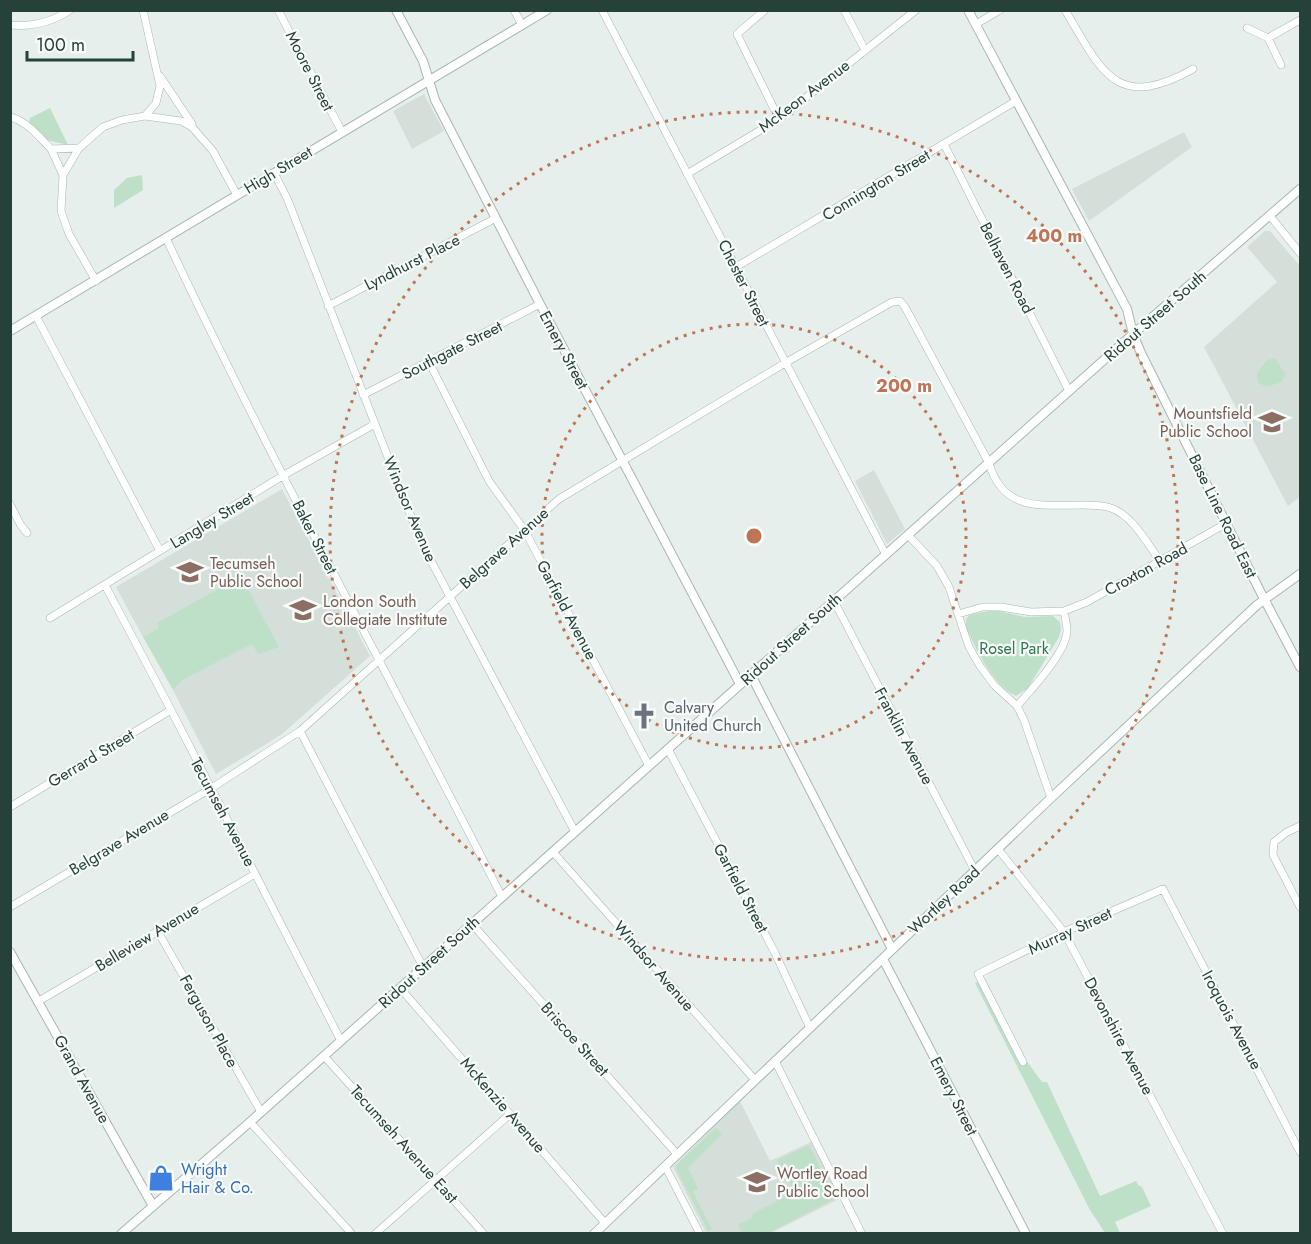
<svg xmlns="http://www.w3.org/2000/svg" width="1311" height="1244" font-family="Jost,sans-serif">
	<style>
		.built { fill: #d4dfda }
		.green { fill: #bfe0c8 }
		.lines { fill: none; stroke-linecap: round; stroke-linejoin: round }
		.minor-casing { stroke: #a8b8b2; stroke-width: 8 }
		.tertiary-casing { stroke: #a8b8b2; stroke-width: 10 }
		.minor { stroke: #fff; stroke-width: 7 }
		.tertiary { stroke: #fff; stroke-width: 8 }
		.ring { fill: none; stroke: #c07456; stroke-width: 3; stroke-dasharray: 3 6 }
		.labels { text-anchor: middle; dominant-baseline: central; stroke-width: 4.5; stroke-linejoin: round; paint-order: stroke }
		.street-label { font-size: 16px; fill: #24423a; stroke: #f7fbf9 }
		.education-label { font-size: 16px; fill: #785e54; stroke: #f7fbf9; text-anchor: start }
		.park-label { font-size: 16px; fill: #2d7a4b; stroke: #f7fbf9 }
		.worship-label { font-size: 16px; fill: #5b616d; stroke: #f7fbf9; text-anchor: start }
		.shop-label { font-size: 16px; fill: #366cbe; stroke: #f7fbf9; text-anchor: start }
		.centre { fill: #c07456; stroke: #f7fbf9; stroke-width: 3 }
		.ring-label { font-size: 18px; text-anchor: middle; font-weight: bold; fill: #c07456; stroke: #f7fbf9; stroke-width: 4.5; stroke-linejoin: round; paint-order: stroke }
	</style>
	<rect width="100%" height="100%" fill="#e6efeb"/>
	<path class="built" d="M424,94l20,37 -32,18 -19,-38z
		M1184,132l8,15 -103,74 -17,-32z
		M1265,231h5l30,35v231l-12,9 -84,-159 73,-65 -30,-35z
		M874,470l31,59 -18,15 -32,-63z
		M282,489l88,167 -89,79 -65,39 -43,-84 8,-10 71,-37 -11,-67 -83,47 1,5 -16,9 -27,-50z
		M740,1101l30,60 43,-20 28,57 -70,35h-65l-33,-66z"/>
	<path class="green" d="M50,108l18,37 -21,-5 -18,-18 1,-4z
		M142,175l1,15 -29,18v-18l13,-12z
		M1275,358l9,14h2l-4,10c-10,3 -16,7 -24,0l-1,-9 10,-13z
		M241,576l38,71 -21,7 -6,-10 -70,36 -9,10 -30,-53 16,-9 -2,-5z
		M994,610l31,7 28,-1 7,6 1,7 -2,8 -31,51 -12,8c-23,-10 -40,-47 -50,-69v-7l3,-5z
		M985,979l41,81 16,22h5l53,114 36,-15 2,4 4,2 9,19 -36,16 5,11h-15l-15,-23 -115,-227z
		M716,1128l6,6 -34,34 10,20 -5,4 19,37 -4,2 -32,-63v-3z
		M809,1145l27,53 -68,35h-26l-4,-8 15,-8 -1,-3 42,-22 -17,-32z"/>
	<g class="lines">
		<g class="minor-casing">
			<path id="minor" d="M143,10l17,76 -4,17 -11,13
				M278,10l64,122
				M514,10l8,15
				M602,10l284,545
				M765,10l-28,24 42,85
				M844,10l21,40
				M1065,10c37,62 51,102 128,59
				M976,24l24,-14
				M10,25c21,2 42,-3 60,-15
				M1247,28l21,10 13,27
				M1268,38l32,-18
				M160,76l32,48
				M10,117c17,4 29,20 41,32l28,-1
				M944,144l125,247
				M51,149l12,26
				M274,173l13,25 134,344 154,290
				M687,174l92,-55 137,-109
				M1270,216l30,37
				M166,238c105,224 224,439 336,659
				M736,267l280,-166
				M96,281l-27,-47 -8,-23 2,-36 16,-27 24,-21 19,-7 23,-4 36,5 11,6 21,24 24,44
				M328,306l168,-88
				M36,316l124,235
				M429,362l60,119 36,50 124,235
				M363,395l177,-91
				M10,504l10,20 7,9
				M908,535l29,31 12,21 20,60 11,19 14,19 23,21 7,14 27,78
				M105,585l66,125 170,331
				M834,601l141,270
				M958,614l25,-7h18l30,5 33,-1 23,-9 140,-79
				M50,618l234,-143 91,-51
				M1017,706c14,-16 49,-53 50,-75 0,-6 -2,-14 -3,-20
				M300,731l123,236
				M668,749l107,204 35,75
				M10,807l161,-97
				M1300,826l-13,6 -13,10 -1,13 27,52
				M998,849l66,83 159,302
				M553,852l202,228
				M10,907l200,-118 90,-58 259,-232 226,-136 107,-61 8,-1 5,6 84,156c14,49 52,42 94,42 9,0 19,0 28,3 22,8 36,35 49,53
				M472,924l205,230
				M157,930l104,182
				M400,988l205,235
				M39,1001l216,-127
				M324,1056l160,178
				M775,1061l87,173
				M1023,1062l-45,-88 86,-42 99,-43 137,263
				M250,1122l102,112
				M665,1166l35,68
				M375,1234l135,-120"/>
		</g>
		<g class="tertiary-casing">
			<path id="tertiary" d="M396,10l27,51 12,39 105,204 200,380
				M968,10l159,299 6,25 8,19 119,238 40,76
				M10,331l537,-321
				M751,675l141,274
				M10,952l143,254
				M883,959l143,275
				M121,1234l129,-112 883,-788 167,-145
				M594,1234l457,-436 206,-193 43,-31"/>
		</g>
		<use href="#minor" class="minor"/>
		<use href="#tertiary" class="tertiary"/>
	</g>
	<g class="ring">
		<circle cx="754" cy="536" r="212"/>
		<circle cx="754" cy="536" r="424"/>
	</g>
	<defs>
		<g id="school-bare" transform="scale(2.07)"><path d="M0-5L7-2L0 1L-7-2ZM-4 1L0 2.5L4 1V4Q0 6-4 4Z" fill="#8d6e63" stroke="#f7fbf9" stroke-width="2.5" paint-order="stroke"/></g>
		<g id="church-bare" transform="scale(2.07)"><path d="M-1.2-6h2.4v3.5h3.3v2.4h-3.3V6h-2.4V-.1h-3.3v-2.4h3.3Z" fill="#6b7280" stroke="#f7fbf9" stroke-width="2.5" paint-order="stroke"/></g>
		<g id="shop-bare" transform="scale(2.07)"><path d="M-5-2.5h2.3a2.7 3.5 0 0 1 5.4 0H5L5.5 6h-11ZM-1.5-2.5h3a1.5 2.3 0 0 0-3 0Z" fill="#3f7fe0" stroke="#f7fbf9" stroke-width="2.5" paint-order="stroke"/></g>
	</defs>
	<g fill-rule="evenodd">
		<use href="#school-bare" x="1272" y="422"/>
		<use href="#school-bare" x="190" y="572"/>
		<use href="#school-bare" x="303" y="610"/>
		<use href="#church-bare" x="644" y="716"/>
		<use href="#shop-bare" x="161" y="1178"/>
		<use href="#school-bare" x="757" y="1182"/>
	</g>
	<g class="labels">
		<g class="street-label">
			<text transform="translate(310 71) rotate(63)">Moore Street</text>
			<text transform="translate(804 96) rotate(-37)">McKeon Avenue</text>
			<text transform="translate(278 170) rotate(-31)">High Street</text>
			<text transform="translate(876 185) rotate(-31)">Connington Street</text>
			<text transform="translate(412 262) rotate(-27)">Lyndhurst Place</text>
			<text transform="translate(1007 268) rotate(63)">Belhaven Road</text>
			<text transform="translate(744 283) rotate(63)">Chester Street</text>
			<text transform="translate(1155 316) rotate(-41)">Ridout Street South</text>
			<text transform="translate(452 350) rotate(-27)">Southgate Street</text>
			<text transform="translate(564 350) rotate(62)">Emery Street</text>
			<text transform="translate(410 509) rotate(67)">Windsor Avenue</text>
			<text transform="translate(1223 516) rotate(64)">Base Line Road East</text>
			<text transform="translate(212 520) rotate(-31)">Langley Street</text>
			<text transform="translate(315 537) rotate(63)">Baker Street</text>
			<text transform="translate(504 548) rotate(-42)">Belgrave Avenue</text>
			<text transform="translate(1146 569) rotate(-29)">Croxton Road</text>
			<text transform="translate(567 610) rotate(62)">Garfield Avenue</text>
			<text transform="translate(791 639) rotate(-42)">Ridout Street South</text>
			<text transform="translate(904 736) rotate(62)">Franklin Avenue</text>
			<text transform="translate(91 758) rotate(-31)">Gerrard Street</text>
			<text transform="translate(223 812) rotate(62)">Tecumseh Avenue</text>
			<text transform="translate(119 842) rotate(-31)">Belgrave Avenue</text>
			<text transform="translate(741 888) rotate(62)">Garfield Street</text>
			<text transform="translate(944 900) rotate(-43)">Wortley Road</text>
			<text transform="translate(1070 931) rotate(-25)">Murray Street</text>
			<text transform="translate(147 937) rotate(-31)">Belleview Avenue</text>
			<text transform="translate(429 962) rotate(-42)">Ridout Street South</text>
			<text transform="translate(654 966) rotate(49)">Windsor Avenue</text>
			<text transform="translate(1232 1020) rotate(62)">Iroquois Avenue</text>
			<text transform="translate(209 1021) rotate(61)">Ferguson Place</text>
			<text transform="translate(1119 1036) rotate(62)">Devonshire Avenue</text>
			<text transform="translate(575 1039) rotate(48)">Briscoe Street</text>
			<text transform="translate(82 1079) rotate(61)">Grand Avenue</text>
			<text transform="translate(954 1096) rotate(63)">Emery Street</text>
			<text transform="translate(503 1105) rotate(49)">McKenzie Avenue</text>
			<text transform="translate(404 1144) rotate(48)">Tecumseh Avenue East</text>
		</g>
		<g class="education-label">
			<text x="1252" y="413" text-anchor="end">Mountsfield<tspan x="1252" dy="18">Public School</tspan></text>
			<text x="210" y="563">Tecumseh<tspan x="210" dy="18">Public School</tspan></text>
			<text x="323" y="601">London South<tspan x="323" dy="18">Collegiate Institute</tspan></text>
			<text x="777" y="1173">Wortley Road<tspan x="777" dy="18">Public School</tspan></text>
		</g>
		<g class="park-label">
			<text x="1014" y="648">Rosel Park</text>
		</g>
		<g class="worship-label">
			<text x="664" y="707">Calvary<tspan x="664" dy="18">United Church</tspan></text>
		</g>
		<g class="shop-label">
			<text x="181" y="1169">Wright<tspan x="181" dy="18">Hair &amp; Co.</tspan></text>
		</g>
	</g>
	<circle cx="754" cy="536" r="9" class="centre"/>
	<g class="ring-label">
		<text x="1054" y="242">400 m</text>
		<text x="904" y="392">200 m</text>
	</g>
	<rect width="1311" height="1244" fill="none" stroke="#24423a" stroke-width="24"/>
	<path d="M27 51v9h106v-9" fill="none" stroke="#24423a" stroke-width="3"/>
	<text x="36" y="51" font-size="18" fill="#24423a" stroke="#f7fbf9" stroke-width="4.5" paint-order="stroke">100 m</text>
</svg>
